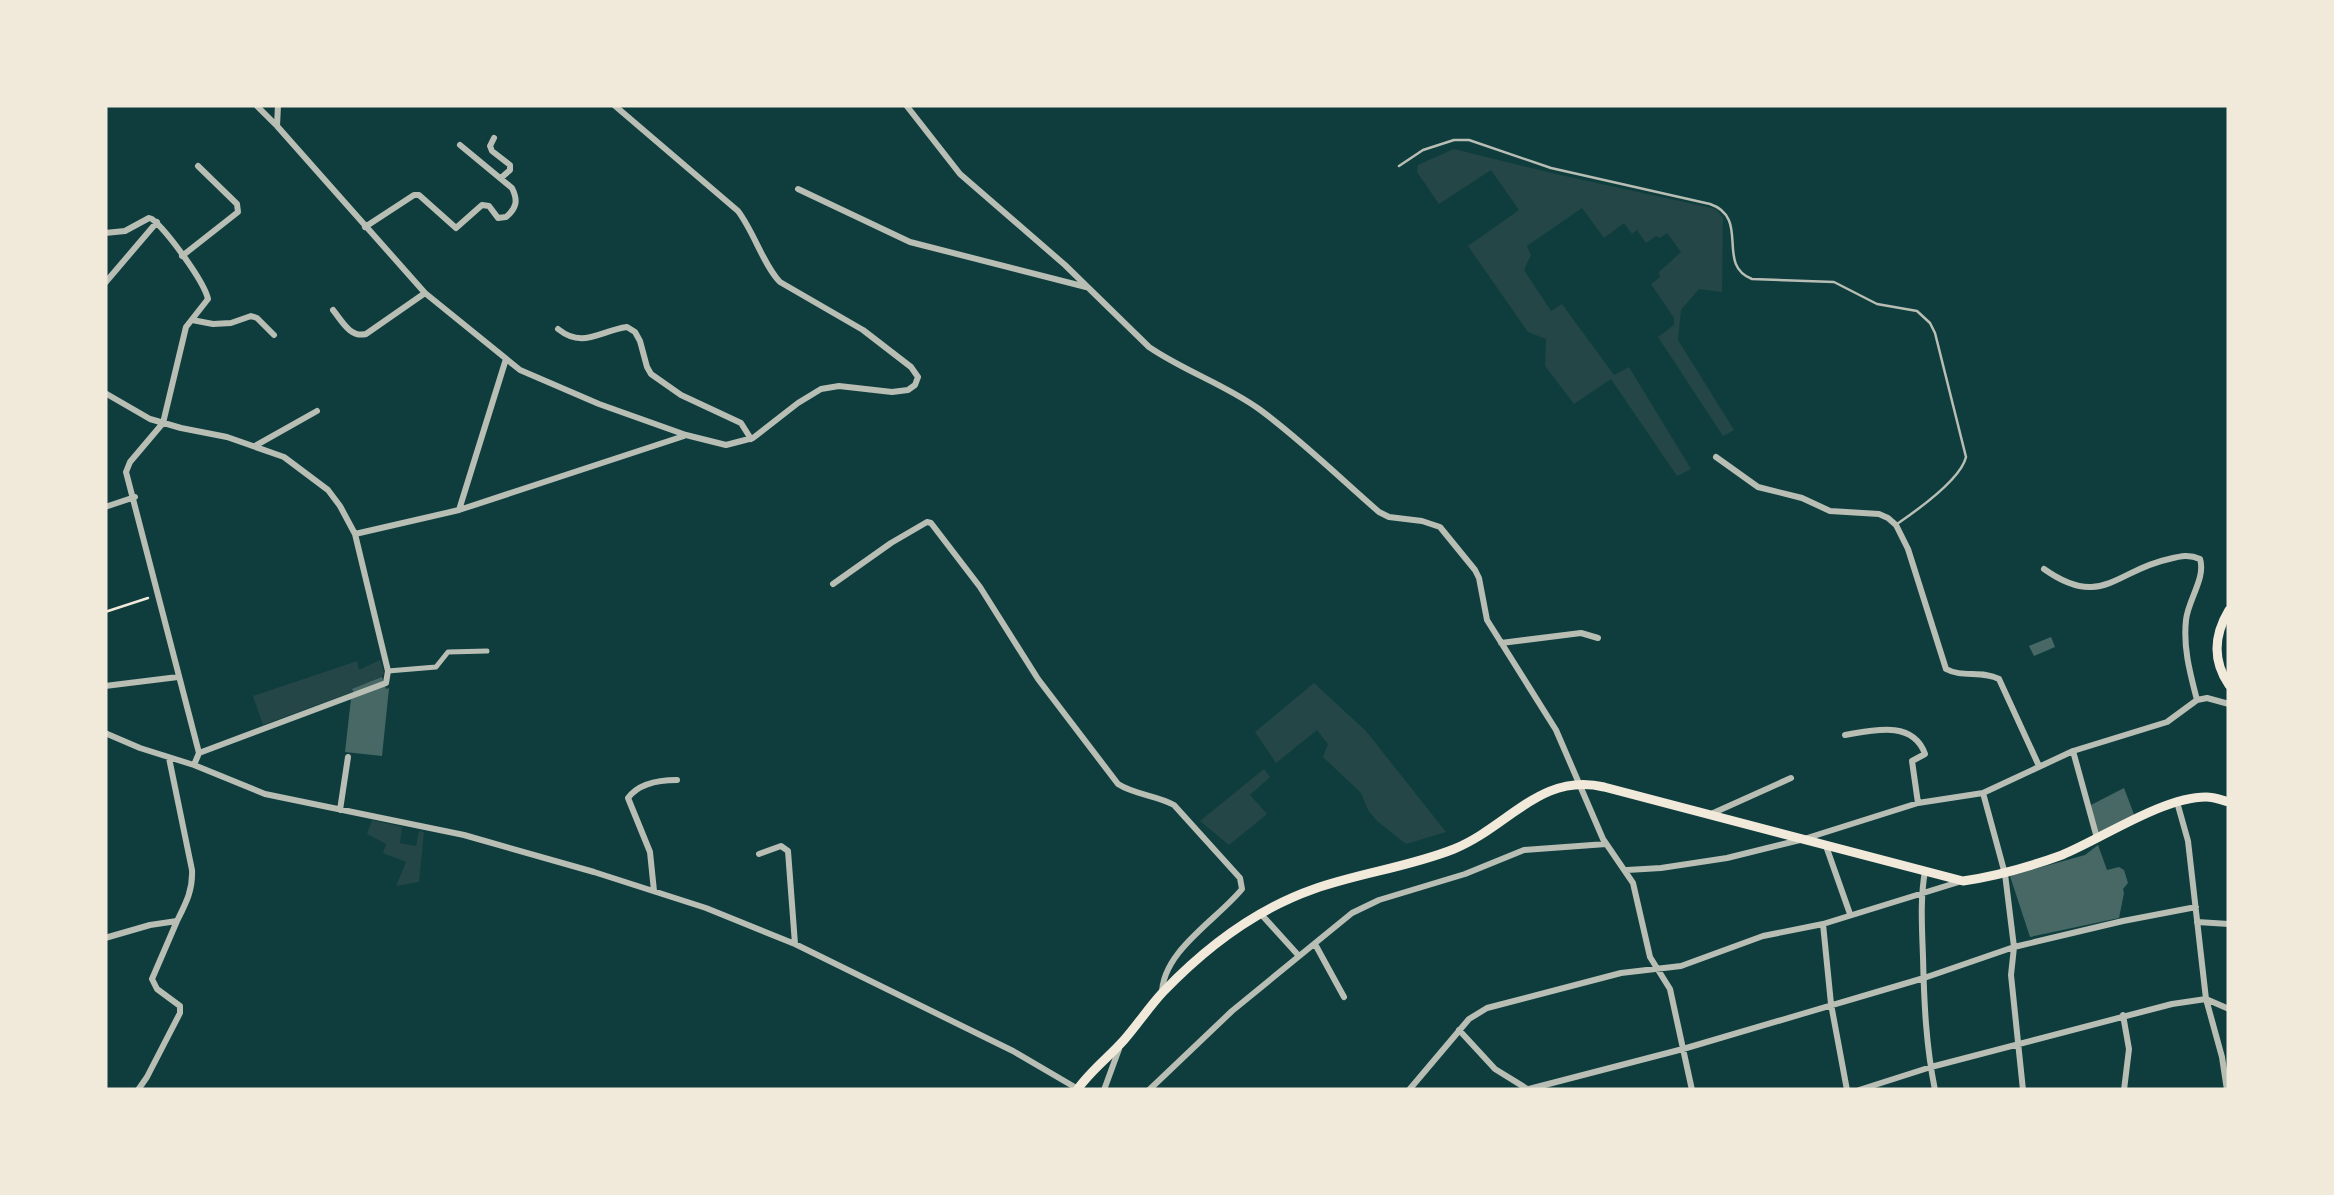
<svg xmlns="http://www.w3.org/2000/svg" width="2334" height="1195" font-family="'Public Sans',sans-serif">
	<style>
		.green { fill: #244646 }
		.building { fill: #486865 }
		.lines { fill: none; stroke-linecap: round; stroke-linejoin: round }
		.path { stroke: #f1e9da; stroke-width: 2.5 }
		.service { stroke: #b8beb3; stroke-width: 2.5 }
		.pedestrian { stroke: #b8beb3; stroke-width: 5 }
		.minor { stroke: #b8beb3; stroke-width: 6 }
		.secondary { stroke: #f1e9da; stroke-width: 9 }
	</style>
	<rect width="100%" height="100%" fill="#0f3d3e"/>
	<path class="green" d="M1454,149l102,25 160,35 7,9 -1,74 -23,-3 -18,21 -3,30 56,90 -11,6 -65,-99 16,-12v-7l-23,-34 9,-7 -1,-5 22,-20 -14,-19 -7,5 -4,-2 -10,7 -9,-13 -5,4 -8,-11 -20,15 -22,-30 -55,38 4,9 -7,15 27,41 11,-7 52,71 15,-8 62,102 -14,7 -66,-97 -37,25 -29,-38 1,-27 -18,-7 -60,-86 51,-36 -28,-40 -52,34 -22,-32 1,-7z
		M380,660l4,13 -7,10 -114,42 -10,-29 104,-35 2,9z
		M1314,683l52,48 80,101 -40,12 -29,-23 -9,-11 -7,-17 -38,-36 5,-13 -11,-14 -41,33 -21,-31z
		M1264,769l6,8 -20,18 17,19 -38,31 -29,-24z
		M372,820l30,7 -2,16 16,3 3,-15 5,1 -5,50 -23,4 10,-24 -23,-9 3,-9 -19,-10z"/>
	<path class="building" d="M2051,637l4,10 -21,9 -5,-10z
		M382,677l4,12 3,-1 -7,68 -37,-4 6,-53 5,-2 -4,-8z
		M2124,788l11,29 -38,17 -6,-29z
		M2098,845l9,25 12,-3 5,3 4,13 -5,6 1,4 -5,25 -89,19 -20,-61 75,-21z"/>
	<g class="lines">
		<path class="path" d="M105,612l43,-14"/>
		<path class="service" d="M1399,166l24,-16 31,-10h15l82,28 159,36c41,14 5,61 42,75l82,3 43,22 40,7 13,12 5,10 31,124c-5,22 -50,54 -69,67"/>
		<path class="pedestrian" d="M388,671l48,-4 12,-15 39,-1"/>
		<path class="minor" d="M256,105l20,20
			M278,105l-1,21 148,167 95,77 79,34 87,31 40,10 27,-7 45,-35 23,-14 18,-3 53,6 16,-2 7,-5 3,-8 -7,-10 -48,-37 -83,-48c-16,-16 -26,-50 -42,-71l-124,-106
			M906,105l54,69 105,91 84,82c35,24 75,37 110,62 41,30 81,69 120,103l10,5 33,4 18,6 35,43 4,8 8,42 69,110 47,109 30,44 17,74 20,32 22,101
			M494,138l-4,8 2,5 18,14v5l-9,8
			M798,189l112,53 176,45
			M365,227l49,-32h5l37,33 26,-23 7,1 9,12 8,-1c11,-9 12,-17 6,-29l-52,-43
			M105,233l20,-2 24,-13 3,1c15,12 52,62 56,80l-22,28 -23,96 -33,39 -4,10 73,281 -5,12
			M182,256l56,-44 -1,-8 -39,-38
			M105,283l52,-61
			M333,310c9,11 17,28 33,24l59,-41
			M192,320l21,4 18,-1 20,-7 6,2 17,17
			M558,329c25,20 41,2 69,-2l8,5 5,9 7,26 4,7 30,21 60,28 10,16
			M105,393l45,26 31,9 46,9 57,20 44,33 12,16 15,28 33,137 -2,12 -187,70
			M255,446l62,-35
			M1716,457l42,30 44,11 28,13 49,3 9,4 8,7 12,24 38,120c16,9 36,1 53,10l40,87
			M105,507l30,-10
			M459,510l47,-151
			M355,534l104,-24 225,-74
			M2044,569c58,41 72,1 125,-10 12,-3 20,-5 31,0 6,19 -12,41 -14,61 -3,28 4,53 11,80
			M833,584l58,-41 36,-21 4,1 49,64 58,92 80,105c17,11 38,11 56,21l66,73 2,11c-24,30 -80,62 -80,105
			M1501,643l80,-10 17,5
			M105,686l73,-9
			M105,733l35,15 54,17 71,29 199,41 130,37 112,36 89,36 218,107 65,38
			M1845,735c29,-5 68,-15 80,19l-13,7 6,42
			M2073,751l24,87
			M1983,793l22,81 9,73 -3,28 12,115
			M2177,802l11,39 18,158 16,58 5,33
			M340,810l8,-53
			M1711,814l80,-36
			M1826,846l24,68
			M759,854l22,-8 7,5 7,93
			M1627,870l34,-2 66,-10 77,-19 114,-36 65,-10 90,-42 94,-29 30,-22 10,-2 22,6
			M1925,871c-5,28 -3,57 -2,86 1,45 3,89 12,133
			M654,891l-4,-39 -22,-54c11,-15 31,-18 49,-18
			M1260,913l39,43
			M2197,922l32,2
			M1823,924l8,80 16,86
			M105,938l45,-13 27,-4c9,-18 16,-31 15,-51l-23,-112
			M1315,944l29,53
			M2123,1015l6,34 -5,41
			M1459,1030l36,39 34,21
			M1529,1089l154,-40 241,-71 90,-31 109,-26 73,-14
			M138,1090l9,-13 33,-64v-7l-23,-17 -5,-10 25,-58
			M1104,1090l15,-41
			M1149,1090l83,-79 120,-98 27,-13 86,-26 59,-24 82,-6
			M1409,1090l60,-71 18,-11 134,-35 60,-7 82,-30 60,-12 139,-43
			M1859,1090l72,-23 241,-63 34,-5 23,10"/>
		<path class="secondary" d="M2229,610c-15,25 -17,50 0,75
			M1077,1090c13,-19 32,-33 47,-50 14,-16 25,-33 39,-48 43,-45 91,-82 151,-103 45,-16 95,-22 140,-40 54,-22 87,-77 150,-62l359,94c34,-5 66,-14 99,-26 41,-17 101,-58 144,-58 9,0 15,3 23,5"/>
	</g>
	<rect width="2334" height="1195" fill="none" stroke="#f1e9da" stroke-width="215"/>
</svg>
